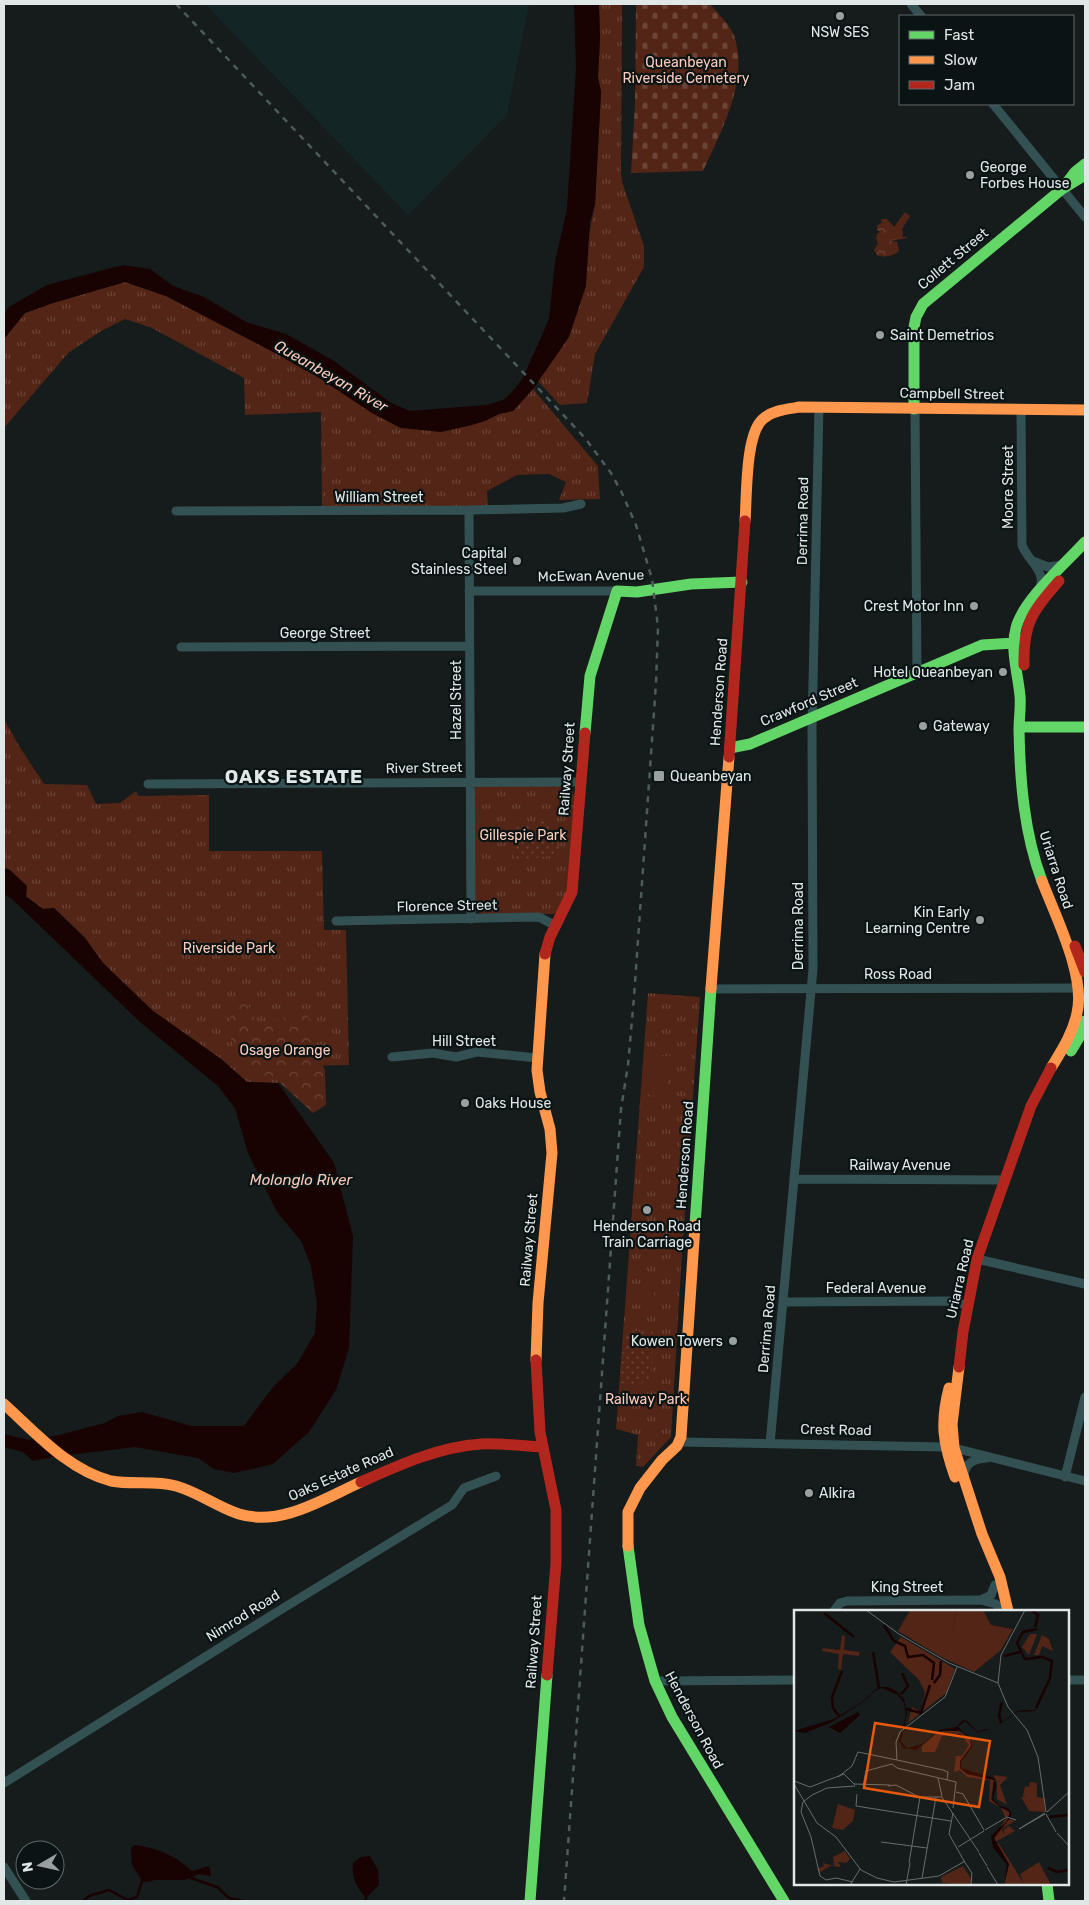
<svg xmlns="http://www.w3.org/2000/svg" width="1089" height="1905" font-family="Rubik,sans-serif">
	<style>
		.built { fill: #132525 }
		.grass { fill: url(#grass-tufts) }
		.forest { fill: url(#forest-crowns) }
		.cemetery { fill: url(#cemetery-stones) }
		.garden { fill: url(#garden-dots) }
		.pitch { fill: #532516 }
		.water { fill: #190202 }
		.lines { fill: none; stroke-linecap: round; stroke-linejoin: round }
		.stream { stroke: #190202; stroke-width: 2.5 }
		.street { stroke: #335153; stroke-width: 9 }
		.fast { stroke: #63d668; stroke-width: 11 }
		.slow { stroke: #ff974d; stroke-width: 11 }
		.jam { stroke: #b3261e; stroke-width: 11 }
		.rail { stroke: #4c5b5c; stroke-width: 2.5; stroke-dasharray: 6 6; stroke-linecap: butt }
		.poi-dot { fill: #99a0a0; stroke: #0a1415; stroke-width: 2 }
		.labels { text-anchor: middle; dominant-baseline: central; stroke-width: 4.5; stroke-linejoin: round; paint-order: stroke }
		.poi-label { font-size: 14px; fill: #e0e7e7; stroke: #0a1415; text-anchor: start }
		.park-label { font-size: 14px; fill: #fdccbd; stroke: #0a1415 }
		.street-label { font-size: 14px; fill: #e0e7e7; stroke: #0a1415 }
		.water-label { font-size: 15px; font-style: italic; fill: #fac9ba; stroke: #0a1415 }
		.district-label { font-size: 19px; font-weight: bold; letter-spacing: 1px; fill: #e0e7e7; stroke: #0a1415 }
		.inset-river { fill: none; stroke: #190202; stroke-width: 2.5 }
		.inset-road { fill: none; stroke: #676d6d; stroke-width: 1 }
		.view { fill: #e8590c; fill-opacity: 0.15; stroke: #e8590c; stroke-width: 2.5 }
		.inset-edge { fill: none; stroke: #e0e7e7; stroke-width: 2.5 }
	</style>
	<defs>
		<pattern id="grass-tufts" width="24" height="20" patternUnits="userSpaceOnUse" patternTransform="scale(1.25)"><rect width="24" height="20" fill="#532516"/><path d="M3 7l-1-3M5 7V3M7 7l1-3M15 17l-1-3M17 17v-4M19 17l1-3" fill="none" stroke="#6b4538"/></pattern>
		<pattern id="forest-crowns" width="20" height="18" patternUnits="userSpaceOnUse" patternTransform="scale(1.25)"><rect width="20" height="18" fill="#532516"/><path d="M2 6a3 3 0 1 1 6 0M12 15a3 3 0 1 1 6 0" fill="none" stroke="#6b4538"/></pattern>
		<pattern id="cemetery-stones" width="16" height="16" patternUnits="userSpaceOnUse" patternTransform="scale(1.25)"><rect width="16" height="16" fill="#532516"/><path d="M2 7V4a2 2 0 0 1 4 0v3zM10 15v-3a2 2 0 0 1 4 0v3z" fill="#6b4538"/></pattern>
		<pattern id="garden-dots" width="8" height="8" patternUnits="userSpaceOnUse" patternTransform="scale(1.25)"><rect width="8" height="8" fill="#532516"/><path d="M2 2h.1M6 6h.1" fill="none" stroke="#6b4538" stroke-width="1.8" stroke-linecap="round"/></pattern>
	</defs>
	<rect width="100%" height="100%" fill="#161b1b"/>
	<path class="built" d="M205,4h324l-22,111 -99,100z"/>
	<path class="grass" d="M599,4h23l-1,169 1,9 22,64v21l-49,87 -8,49 -27,2 -22,-24 31,-44 26,-133 6,-112 -3,-15 2,-39z
		M125,282l41,14 111,58 44,25 51,34 29,15 84,-7 14,-7 14,-3 20,-22 65,77 2,33 -41,1 7,-18 -17,-8 -32,1 -30,16 1,15h-166l-1,-94 -76,3 -1,-37 -92,-50 -27,-9 -24,12 -33,22 -64,75v-89l21,-26 28,-10z
		M4,719l15,27 25,38 43,1 9,19 24,-1 16,-12 2,5 71,-1v56h113l2,79h22l3,135 -59,1 -12,17 -31,-1 -26,-23 -68,-48 -50,-48 -18,-25 -31,-30 -11,1 -17,-13 -16,-26 -6,-2z
		M481,785h84l5,3 5,9 -6,89 -9,23 -6,5h-72l-6,-3 -2,-6 -1,-112 3,-6z
		M648,993l52,4 -18,256 -11,184 -28,30 -7,-1 2,-31 -22,-6z"/>
	<path class="forest" d="M905,212l5,4 -8,13 1,8h4v1l-17,3 7,1 2,9c-5,5 -16,7 -22,4l-3,-5 4,-7 -2,-5 1,-4 3,-2 -3,-2v-4l5,-4 -1,-3h6l7,8z
		M240,998h5l3,4 3,12 10,9c16,-2 30,-9 46,-8l5,7 5,32 8,16 1,35 -13,8 -36,-33 -24,-9 -12,-8 -10,-24 -2,-15 7,-20z"/>
	<path class="cemetery" d="M636,4h74c9,11 23,23 26,38 11,42 -16,92 -33,129l-72,2 4,-68z"/>
	<path class="garden" d="M549,820l12,35 -47,5 -2,-32z
		M624,1330l29,2 -2,51 -10,-1 -3,3 -18,-2z"/>
	<path class="pitch" d="M660,1056h11c0,14 -1,48 -24,38l-1,-32z
		M643,1281h12l-2,30h-11z"/>
	<path class="water" d="M574,4h25l1,34 -2,39 3,15 -6,112 -5,18 -4,64 -17,51 -36,52 -20,22 -14,3 -14,7 -13,4 -31,7 -40,-4 -29,-15 -51,-34 -44,-25 -111,-58 -41,-14 -72,21 -28,10 -21,26v-25l5,-7 38,-22 76,-20 27,4 23,17 31,11 42,25 40,12 48,27 57,42 19,8 77,-6 16,-5 9,-8 11,-14 26,-59 6,-57 12,-53 9,-141z
		M4,868l6,2 17,16 -1,11 17,12 11,-1 31,30 18,25 50,48 68,48 26,23 31,1 56,80 19,73 -4,112 -13,42 -27,42 -36,32 -39,9 -20,-4 -16,-11 -63,-11 -83,10 -19,4 -10,-9 -19,-5v-13l25,6 30,-5 46,-12 13,-7 24,-4 49,14h53l29,-39 24,-23 18,-31 2,-30 -6,-37 -10,-25 -24,-29 -29,-59 -13,-45 -17,-22 -78,-64 -128,-123 -8,-5z
		M134,1845c23,3 41,10 58,26l17,-5 2,10 -12,-2 -14,6h-30l-9,2 -4,-1 -10,-16 -1,-17z
		M370,1856l8,14 1,15 -13,13c-9,-10 -15,-21 -13,-35l8,-6z"/>
	<g class="lines">
		<path class="stream" d="M191,1878l26,9 12,11 15,3
			M83,1901l6,-5 20,-6 19,10 9,-3 5,-16
			M365,1901l1,-3"/>
		<path class="street" d="M911,4l10,12
			M993,104l92,113
			M915,409l2,264
			M1021,410l1,135c5,15 28,29 16,46
			M469,510l2,409
			M176,511l293,-1 94,-2 18,-4
			M1033,561l15,6 15,-2
			M469,591h148
			M181,647l288,-1
			M148,784l433,-2
			M336,921l203,-4 17,9
			M711,989l367,-1
			M392,1057l41,-4 23,4 21,-5 60,6
			M795,1179l210,1
			M977,1259l108,25
			M783,1302l165,-1 20,4
			M680,1442l264,5
			M770,1444l43,-475 -1,-240 7,-322
			M954,1448l131,33
			M964,1477c0,-15 11,-18 23,-19
			M1065,1477l20,-80
			M981,1600l10,-5 4,-10
			M834,1611l6,-8 7,-2 133,-1 16,4 4,6
			M1068,1680h17
			M655,1681l140,-1
			M4,1783l273,-171 175,-107 12,-17 32,-12
			M4,1867l22,34"/>
		<path class="fast" d="M1065,185l10,-13 10,-8
			M914,409v-82l2,-10 7,-13 139,-115 23,-14
			M1026,727h59
			M585,733l5,-57 27,-85 20,1 54,-8 51,-2
			M730,748l20,-4 232,-99 32,-2 7,-3
			M1042,881c-18,-48 -22,-100 -23,-151 0,-11 2,-23 1,-34 -2,-22 -10,-47 -4,-68 7,-28 49,-64 69,-86
			M1071,1051l9,-15 5,-15
			M695,1225l16,-237
			M628,1546l11,79 16,56 17,36 112,184
			M1047,1884l2,17
			M530,1901l17,-226"/>
		<path class="slow" d="M745,521c2,-24 0,-87 18,-102 10,-9 25,-10 37,-12l285,3
			M1042,881c13,34 44,95 35,132 -4,20 -15,37 -26,55
			M711,988l18,-231
			M536,1360l2,-57 14,-150 -2,-24 -10,-37 -3,-22 8,-116
			M959,1367l-7,57 2,24 28,86 18,43 8,34
			M949,1388c-9,35 -6,55 6,89
			M4,1404c32,29 64,66 107,77 21,4 44,-1 65,5 22,6 41,21 63,28 42,13 84,-15 122,-32
			M628,1546v-34l12,-24 22,-28 15,-14 4,-9 14,-212"/>
		<path class="jam" d="M1024,665c-1,-42 8,-53 35,-84
			M729,757l16,-236
			M1075,946l10,26
			M545,954l5,-17 22,-45 13,-159
			M536,1360l4,72 16,78v53l-9,112
			M959,1367l4,-35 14,-73 54,-153 20,-38
			M361,1482c38,-17 77,-35 120,-38 20,-1 41,2 61,3"/>
		<path class="rail" d="M176,4l409,434 26,35 10,18 15,34 16,54 6,48 -2,56 -22,314 -6,68 -7,44 -57,792"/>
	</g>
	<g class="poi-dot">
		<circle cx="840" cy="16" r="5"/>
		<circle cx="970" cy="175" r="5"/>
		<circle cx="880" cy="335" r="5"/>
		<circle cx="517" cy="561" r="5"/>
		<circle cx="974" cy="606" r="5"/>
		<circle cx="1003" cy="672" r="5"/>
		<circle cx="923" cy="726" r="5"/>
		<rect x="653" y="770" width="12" height="12" rx="2.5"/>
		<circle cx="980" cy="920" r="5"/>
		<circle cx="465" cy="1103" r="5"/>
		<circle cx="647" cy="1210" r="5"/>
		<circle cx="733" cy="1341" r="5"/>
		<circle cx="809" cy="1493" r="5"/>
	</g>
	<g class="labels">
		<g class="poi-label">
			<text x="840" y="32" text-anchor="middle">NSW SES</text>
			<text x="980" y="167">George<tspan x="980" dy="16">Forbes House</tspan></text>
			<text x="890" y="335">Saint Demetrios</text>
			<text x="507" y="553" text-anchor="end">Capital<tspan x="507" dy="16">Stainless Steel</tspan></text>
			<text x="964" y="606" text-anchor="end">Crest Motor Inn</text>
			<text x="993" y="672" text-anchor="end">Hotel Queanbeyan</text>
			<text x="933" y="726">Gateway</text>
			<text x="670" y="776">Queanbeyan</text>
			<text x="970" y="912" text-anchor="end">Kin Early<tspan x="970" dy="16">Learning Centre</tspan></text>
			<text x="475" y="1103">Oaks House</text>
			<text x="647" y="1226" text-anchor="middle">Henderson Road<tspan x="647" dy="16">Train Carriage</tspan></text>
			<text x="723" y="1341" text-anchor="end">Kowen Towers</text>
			<text x="819" y="1493">Alkira</text>
		</g>
		<g class="park-label">
			<text x="686" y="62">Queanbeyan<tspan x="686" dy="16">Riverside Cemetery</tspan></text>
			<text x="523" y="835">Gillespie Park</text>
			<text x="229" y="948">Riverside Park</text>
			<text x="285" y="1050">Osage Orange</text>
			<text x="646" y="1399">Railway Park</text>
		</g>
		<g class="street-label">
			<text transform="translate(953 259) rotate(-40)">Collett Street</text>
			<text transform="translate(952 394) rotate(1)">Campbell Street</text>
			<text transform="translate(1008 487) rotate(-90)">Moore Street</text>
			<text x="379" y="497">William Street</text>
			<text transform="translate(803 521) rotate(-89)">Derrima Road</text>
			<text transform="translate(591 576) rotate(-1)">McEwan Avenue</text>
			<text x="325" y="633">George Street</text>
			<text transform="translate(719 692) rotate(-86)">Henderson Road</text>
			<text transform="translate(456 700) rotate(-90)">Hazel Street</text>
			<text transform="translate(809 702) rotate(-23)">Crawford Street</text>
			<text transform="translate(424 768) rotate(-1)">River Street</text>
			<text transform="translate(567 769) rotate(-86)">Railway Street</text>
			<text transform="translate(1056 870) rotate(72)">Uriarra Road</text>
			<text transform="translate(447 906) rotate(-1)">Florence Street</text>
			<text transform="translate(798 926) rotate(-90)">Derrima Road</text>
			<text x="898" y="974">Ross Road</text>
			<text x="464" y="1041">Hill Street</text>
			<text transform="translate(685 1155) rotate(-86)">Henderson Road</text>
			<text x="900" y="1165">Railway Avenue</text>
			<text transform="translate(529 1240) rotate(-85)">Railway Street</text>
			<text transform="translate(960 1279) rotate(-77)">Uriarra Road</text>
			<text x="876" y="1288">Federal Avenue</text>
			<text transform="translate(767 1329) rotate(-85)">Derrima Road</text>
			<text transform="translate(836 1430) rotate(1)">Crest Road</text>
			<text transform="translate(341 1474) rotate(-24)">Oaks Estate Road</text>
			<text x="907" y="1587">King Street</text>
			<text transform="translate(243 1616) rotate(-32)">Nimrod Road</text>
			<text transform="translate(534 1642) rotate(-86)">Railway Street</text>
			<text transform="translate(694 1720) rotate(62)">Henderson Road</text>
		</g>
		<g class="water-label">
			<text transform="translate(331 376) rotate(30)">Queanbeyan River</text>
			<text x="301" y="1180">Molonglo River</text>
		</g>
		<g class="district-label">
			<text x="294" y="776">OAKS ESTATE</text>
		</g>
	</g>
	<g transform="translate(794 1610)">
		<rect width="275" height="275" fill="#161b1b"/>
		<path d="M107,27l54,32 -9,24 -38,30 4,-16 9,5 4,-20 -6,-12 -29,-28zM163,120l14,9v7l-11,15v7l7,6 27,6 -3,19 10,9 7,1 2,7 -5,1 -4,-9 -12,-7 1,-21 -23,-3 -7,-7 -6,2 2,-16h6l7,-11 -8,-11 -19,2 -7,16h-13v-6l16,-14zM199,165l15,2 -8,8 7,20 -10,-6v-17zM236,172l7,1v14l7,1 1,14 -16,-1 -8,-14h5l-3,-1 2,-10 4,1zM44,194l17,6 -2,11 -10,9 -11,-2zM212,208l9,3 -12,7 -1,2 2,5v-6l5,-3 6,5 -20,11v-5zM204,232l26,42 -4,-10 19,-12 12,23h-47l5,-21 -13,-18zM51,241l5,8 -4,4 -8,-1 3,5 -11,-1 -11,7 -2,-4 7,-3 -1,-3 11,3 -1,-9zM169,256l8,13 -1,6 -28,-2 -1,-6z" fill="#532516"/>
		<path d="M116,0h48l-6,19 4,2 -13,27 -45,-27zM236,24h7l-8,21 -7,-8zM48,25l3,1 -1,14 16,2 -1,4 -16,-2 -2,16 -3,-1 1,-15 -17,-3 1,-3 17,2zM248,25l7,4 4,12 -11,-5 -3,9h-5z" fill="#532516"/>
		<path d="M164,0h25l8,15 22,4 -13,22 -26,21 -31,-14 12,-27 -3,-2z" fill="#532516"/>
		<path d="M88,77h6l8,4 8,8 3,14 -6,29 7,6 14,-4 17,-14 17,-3 7,-7 4,1 11,11 7,-3h2l2,2 27,-19 6,-2h12l5,-4 -5,5 -17,1 -28,19 -3,-1 -6,2 -2,1 -1,-1 -12,-11 -7,6 13,12 1,5v3l-11,15v6l33,10 2,8 -3,13 7,7 8,2 3,4v5l-17,21 15,26 -5,21 3,-20 -14,-18 -2,-11 16,-15 3,-9 -10,-5 -8,-7 2,-20 -27,-6 -7,-6v-7l11,-15 -1,-7 -8,-8h-23l-23,19 -13,-2 -4,-7 7,-26 -2,-12 -6,-8 -16,-7 -6,2 -13,12 -31,20 -27,11 -11,-2 40,-12 28,-17 14,-13zM64,102l2,3 -20,18 -11,-6z" fill="#190202"/>
		<path class="inset-river" d="M237,0l7,5 -3,12M30,3l30,24M90,15l10,16 11,5 3,11 15,-2 11,8 -2,17M79,42l6,36M210,46l16,-4M140,73l6,-8 1,-14M107,84l7,-8 -6,-13M242,98l14,-30 2,-17 -10,-4 -17,2 -8,-16 6,-11 14,-3M112,99l15,4 9,-28M45,106l-6,-8 -1,-11 10,-26M207,113l-2,-8 3,-13M255,207l20,-2M254,258l9,4 12,-2"/>
		<path class="inset-road" d="M72,0l33,24 50,29 49,20 10,24 19,23 11,27 8,55M204,73l3,-28 24,-45M103,150l46,10 5,2 -1,8M44,167l14,-11 6,-14 39,8 -1,-18 4,-10 45,-35 12,-30M144,168l4,18M0,171l16,6 34,-13 11,11M0,174l23,39 19,14 25,33 16,8 17,4 45,-6 26,-15M60,174l36,1M69,176l3,-15 26,-7 5,4 59,14 -3,26M94,176l8,-1 23,12h22M162,182l7,2 21,36M63,184l-1,12 95,15M147,186l38,56M253,202l22,-20M159,203l-4,21 15,27M251,203l-26,16 26,-15M252,204l10,18M191,220l22,-13 9,3M263,223l12,13M87,232l46,6M164,237l26,-16M185,243l8,13M170,251l8,12 -1,12M115,253l11,-66M193,257l11,18M128,268l14,-81M59,272l-17,-4 -10,2 -6,-4 -9,-39 -10,-25 2,-10 9,-7 15,-7 28,-2M56,275l10,-16M112,275l4,-22"/>
		<path class="view" d="M81,113l115,18 -11,66 -115,-19z"/>
		<rect width="275" height="275" class="inset-edge"/>
	</g>
	<rect width="1089" height="1905" fill="none" stroke="#e0e7e7" stroke-width="10"/>
	<rect x="899" y="15" width="175" height="90" fill="#0a1415" stroke="#606869"/>
	<rect x="909" y="31" width="25" height="8" fill="#63d668" stroke="#606869"/>
	<text x="944" y="40" font-size="15" fill="#e0e7e7">Fast</text>
	<rect x="909" y="56" width="25" height="8" fill="#ff974d" stroke="#606869"/>
	<text x="944" y="65" font-size="15" fill="#e0e7e7">Slow</text>
	<rect x="909" y="81" width="25" height="8" fill="#b3261e" stroke="#606869"/>
	<text x="944" y="90" font-size="15" fill="#e0e7e7">Jam</text>
	<g transform="translate(40 1865) rotate(261)"><circle r="24" fill="#0a1415" stroke="#606869"/>
	<path d="M0-4L9 19L0 12L-9 19Z" fill="#99a0a0"/>
	<text y="-8" font-size="14" font-weight="bold" text-anchor="middle" fill="#e0e7e7">N</text>
	</g>
</svg>
